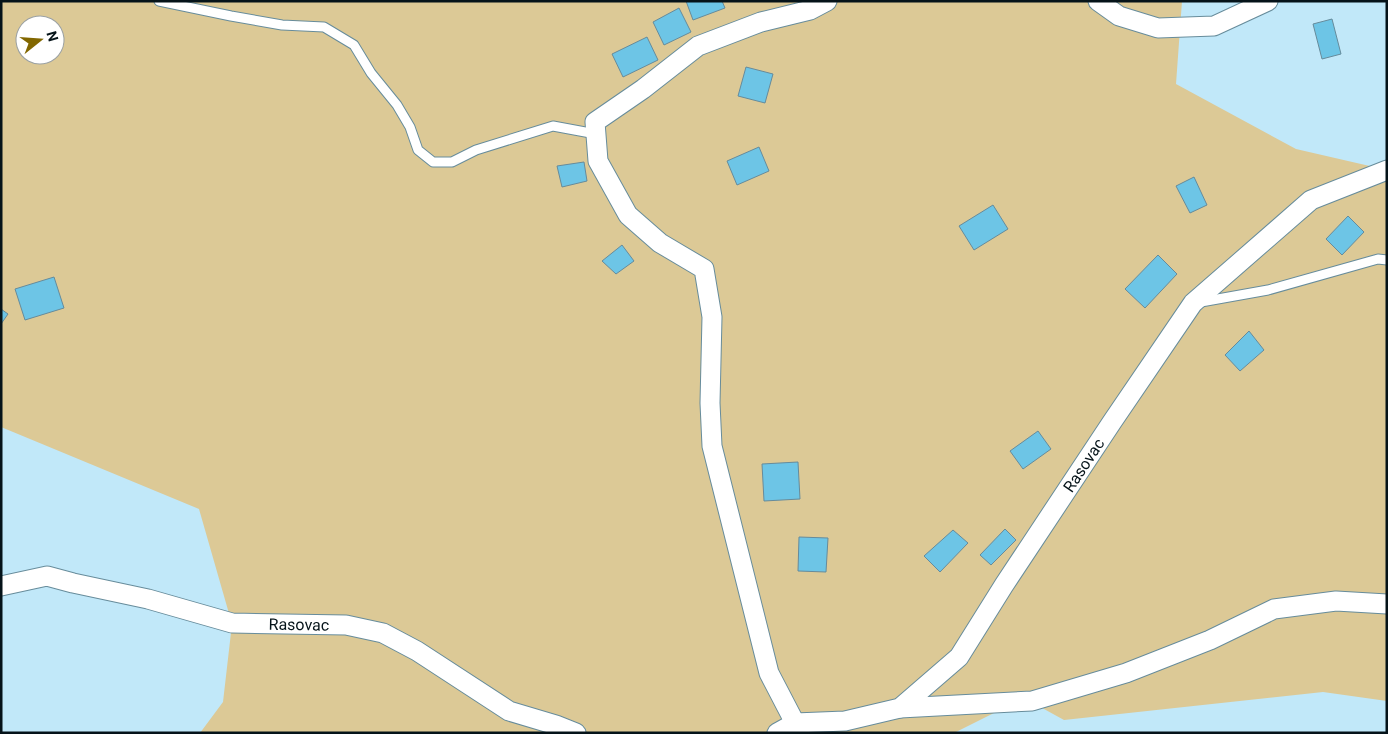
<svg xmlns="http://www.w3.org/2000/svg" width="1388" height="734" font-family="Roboto,sans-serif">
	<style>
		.green { fill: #dcc996; fill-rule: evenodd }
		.building { fill: #6dc5e6; stroke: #668b9b }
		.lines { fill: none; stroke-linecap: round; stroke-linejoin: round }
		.lane-casing { stroke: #678c9b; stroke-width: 11 }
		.street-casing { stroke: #678c9b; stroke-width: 21 }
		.lane { stroke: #fff; stroke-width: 9 }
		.street { stroke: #fff; stroke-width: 19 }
		.labels { text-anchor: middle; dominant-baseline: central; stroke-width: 5; stroke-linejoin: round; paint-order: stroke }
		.street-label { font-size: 16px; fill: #051319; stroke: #fff }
	</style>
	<rect width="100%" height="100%" fill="#c1e8f9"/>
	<path class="green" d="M1,1h1181l-6,83 120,65 91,21v531l-64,-9 -259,28 -40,-22 -70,35h-754l23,-31 9,-78 -33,-115 -198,-82zM25,25h30v30h-30z"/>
	<path class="building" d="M686,1h36l3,7 -32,12z
		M679,8l12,24 -27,13 -11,-23z
		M1332,19l9,35 -19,5 -9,-35z
		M647,37l11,23 -35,17 -11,-23z
		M746,67l27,7 -8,29 -27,-7z
		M759,147l10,24 -32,14 -10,-24z
		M584,162l3,19 -25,6 -5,-21z
		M1194,177l13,28 -17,8 -14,-27z
		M993,205l15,24 -34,21 -15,-24z
		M1348,216l16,16 -22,23 -16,-16z
		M622,245l12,16 -18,13 -14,-13z
		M1158,255l19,19 -32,34 -20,-19z
		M54,277l10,31 -39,12 -10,-31z
		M1,309l7,5 -7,10z
		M1249,331l15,19 -24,21 -15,-16z
		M1038,431l13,18 -28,20 -13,-18z
		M798,462l2,37 -36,2 -2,-37z
		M1005,529l11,11 -25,25 -11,-10z
		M953,530l15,13 -28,29 -16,-16z
		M799,537l29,1 -2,34 -28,-1z"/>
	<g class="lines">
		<g class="lane-casing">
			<path id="lane" d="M159,1l72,15 51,9 42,2 30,18 17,28 26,32 13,22 8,23 15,12h19l24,-12 77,-24 43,8
				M1201,302l67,-12 110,-31 9,1"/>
		</g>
		<g class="street-casing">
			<g id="street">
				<path d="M1098,1l21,15 39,12 56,-2 54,-25"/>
				<path id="s1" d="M1,586l46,-10 26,7 75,16 84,24 114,2 37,8 34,18 92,60 47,14 20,8"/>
				<path d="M900,708l132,-7 94,-28 84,-33 64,-31 62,-8 51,3"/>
				<path d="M795,723l-26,-50 -57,-227 -2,-43 2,-86 -8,-48 -44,-26 -32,-28 -30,-54 -3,-39 48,-33 55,-43 63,-24 49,-12 17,-9"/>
				<path id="s2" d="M777,733l18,-10 50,-2 55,-13 59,-51 45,-72 108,-163 81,-119 118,-103 76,-30"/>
			</g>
		</g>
		<use href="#lane" class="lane"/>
		<use href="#street" class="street"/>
	</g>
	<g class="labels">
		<g class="street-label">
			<text stroke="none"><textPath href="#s2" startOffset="434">Rasovac</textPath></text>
			<text stroke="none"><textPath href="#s1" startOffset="305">Rasovac</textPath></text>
		</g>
	</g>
	<rect width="1388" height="734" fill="none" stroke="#051319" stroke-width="5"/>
	<g transform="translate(40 40) rotate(73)"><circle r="24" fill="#ffffff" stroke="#9ba1a3"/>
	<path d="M0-4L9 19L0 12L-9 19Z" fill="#826700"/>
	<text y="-8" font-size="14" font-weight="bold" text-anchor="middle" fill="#051319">N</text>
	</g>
</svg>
